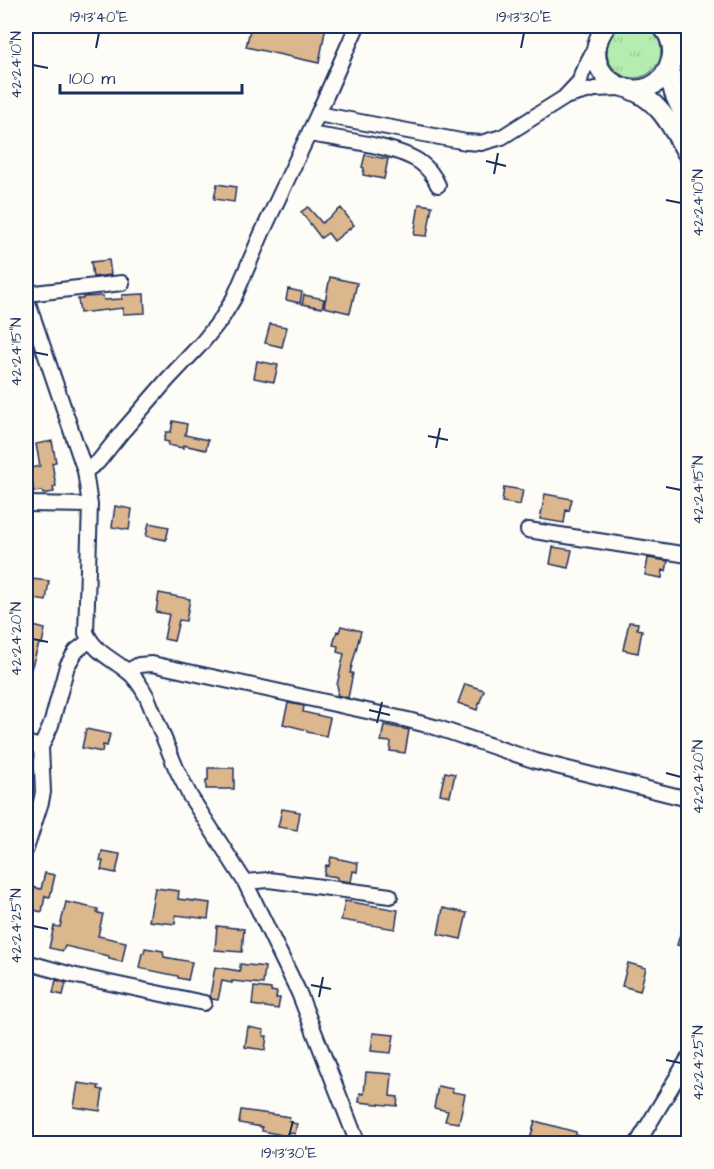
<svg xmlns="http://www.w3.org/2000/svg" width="714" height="1169" font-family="'Architects Daughter',sans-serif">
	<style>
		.grass { fill: url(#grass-tufts); stroke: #688e88; stroke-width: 1.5 }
		.building { fill: #dcb68d; stroke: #1b2f5e; stroke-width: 1.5 }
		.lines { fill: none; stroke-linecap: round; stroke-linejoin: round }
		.minor-casing { stroke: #1b2f5e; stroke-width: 18 }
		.major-casing { stroke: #1b2f5e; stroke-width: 22 }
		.path { stroke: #1b2f5e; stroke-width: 2; stroke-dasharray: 1.5 4.5; stroke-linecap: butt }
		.minor { stroke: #fdfcf7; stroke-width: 14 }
		.major { stroke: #fdfcf7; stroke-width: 18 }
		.ticks { fill: none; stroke: #1b2f5e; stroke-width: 2 }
		.neatline { fill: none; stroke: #1b2f5e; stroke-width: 2 }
		.ticks-label { font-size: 15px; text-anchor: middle; fill: #1b2f5e }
	</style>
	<defs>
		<pattern id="grass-tufts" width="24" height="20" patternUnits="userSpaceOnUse" patternTransform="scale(1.5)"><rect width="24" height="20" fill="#b5edb1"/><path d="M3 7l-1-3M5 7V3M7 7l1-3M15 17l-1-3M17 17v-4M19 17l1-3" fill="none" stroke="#9bcc9b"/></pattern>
	</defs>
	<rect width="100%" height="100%" fill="#fdfcf7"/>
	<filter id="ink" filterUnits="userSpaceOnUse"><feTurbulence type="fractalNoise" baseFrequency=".0167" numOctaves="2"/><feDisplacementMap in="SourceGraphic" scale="12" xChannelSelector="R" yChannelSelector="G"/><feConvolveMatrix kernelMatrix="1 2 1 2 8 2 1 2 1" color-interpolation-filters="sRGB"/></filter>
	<g filter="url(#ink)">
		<path class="grass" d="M607 51a27 27 0 1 1 54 0a27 27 0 1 1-54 0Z"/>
		<path class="building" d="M251,26h75l-7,37 -73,-16z
			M365,155l23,4 -4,20 -21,-4 1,-7 -2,-1z
			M217,184l19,3 -2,15 -20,-3z
			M419,204l13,2 -5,30 -13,-1z
			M308,207l14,16 19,-15 13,17 -20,16 -6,-8 -7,5 -20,-26z
			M109,260l2,15 -18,2 -2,-15z
			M330,277l27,6 -7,30 -26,-6z
			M288,289l14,3 -2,11 -14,-3z
			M144,294l1,19 -22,1v-6l-43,5 -2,-14h5v-2l20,-1 1,4 18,-1v-4z
			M304,295l20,4 -2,9 -20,-4z
			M270,324l17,3 -5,20 -17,-4z
			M257,361l21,4 -4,17 -20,-4z
			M173,421l14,3 -2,11 23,5 -2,10 -23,-5v3l-15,-3 1,-3 -5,-1 2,-9h5z
			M52,441l4,21 -4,1 4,23 -3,1 1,5 -11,2 -1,-3 -8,1 -4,-24 10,-2 -4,-22z
			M504,487l19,3 -3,15 -18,-3z
			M545,494l27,5 -3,12 -3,-1 -2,13 -24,-4z
			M115,506l17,3 -3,21 -17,-3z
			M149,523l20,4 -3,13 -20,-4z
			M553,547l19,3 -4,18 -18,-4z
			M648,558l20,3 -2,10 -3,-1 -1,8 -17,-3z
			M31,579l18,2 -3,20 -18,-3z
			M159,593l31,6 -4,22 -7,-1 -5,21 -10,-2 5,-25 -13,-2z
			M629,622l9,1 -1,6 5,1 -4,23 -15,-3z
			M26,624l19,5 -3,15h-3l-12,37 -1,-1z
			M341,626l20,5 -11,42h3l-5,25 -11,-3 1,-5 -1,-5 7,-31 -7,-2 1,-6 -5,-1 4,-14 2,1z
			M465,684l19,6 -7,20 -19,-7z
			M288,703l16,3 -1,6 27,6 -4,18 -19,-4v-2l-24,-6z
			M384,725l25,5 -4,23 -15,-2 1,-9 -10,-1z
			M86,729l24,5 -3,12 -4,-1 -1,7 -20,-4z
			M208,768h26v21h-28v-9h2z
			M445,772l10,2 -5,22 -10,-2z
			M282,809l18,3 -3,18 -19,-3z
			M102,851l18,3 -4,19 -15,-3 2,-9h-3z
			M331,857l27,6 -1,9 -4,-1 -2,11 -14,-2v-3l-13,-2 2,-10 3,1z
			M45,873l10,2 -5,22 -5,-1 -3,16 -16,-4 5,-21 10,2z
			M155,888l24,3 -1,8 32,4 -2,16 -32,-4 -1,9 -26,-3z
			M345,901l53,9 -3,19 -54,-9z
			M66,902l32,7 -1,4 6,1 -5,22 28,6 -4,20 -13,-3v-3l-44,-10 -2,5 -14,-3 5,-22 6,1z
			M443,908l24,5 -6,26 -23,-5z
			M686,915l2,1v32l-11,-3z
			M217,926l27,3 -2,23 -27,-2z
			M145,948l18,3 1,6 28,5 -4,18 -10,-2v-2l-39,-8 3,-15h2z
			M628,963l18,5 -6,23 -18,-5z
			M240,964l25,3 -2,17 -31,-3v2l-10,-2 -4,19 -6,-1 -2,-3 5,-29 25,4z
			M56,980l10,3 -3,12 -10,-2z
			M254,987l17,2v2l6,1 -1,6h4l-2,11 -26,-4z
			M248,1027l16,3 -1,6h4l-2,14 -20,-3z
			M373,1033l21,2 -3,18 -20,-2z
			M366,1072l26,2 -2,22 8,1 -1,9 -38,-4 1,-9 4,1z
			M78,1083l21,3 -1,3 5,1 -3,21 -26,-4z
			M438,1086l15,3 -1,3 13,2 -6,29 -14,-2 3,-10 -14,-3z
			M241,1110l49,7 -1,5 8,2 -2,10 -7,-2 -1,4 -25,-5v-4l-23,-4z
			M535,1121l41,11v3l19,5v3h-66z"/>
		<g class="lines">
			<g class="minor-casing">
				<path id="minor" d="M672,55l4,-12 11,-17
					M568,96l27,-7 26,-1
					M318,114l148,28 15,1 21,-6 62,-39 16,-17 2,-8 13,-25
					M309,134c29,5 90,12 112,29 8,6 13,13 17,22
					M26,294l96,-11
					M26,297l59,174 5,34 -4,128c11,21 24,24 41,38 9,6 15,17 20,26l29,71 14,28 55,86 54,111 59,151
					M85,471l13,-9 24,-30 46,-53 34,-36 20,-25 12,-20 28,-65 56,-119 39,-88
					M26,504l64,1
					M528,530l160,25
					M128,671l11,-6 13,-1 256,56 30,8 98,33 152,38
					M26,743l15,4
					M26,849l15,-47 2,-10 -2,-45 10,-22 16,-59 9,-15 14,-11
					M245,882l24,-2 121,16
					M26,962l46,13 132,28
					M637,1144l51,-85"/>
			</g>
			<g class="major-casing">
				<path id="major" d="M606,26c-39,55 50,92 65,34 3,-12 -1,-26 -10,-34
					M671,62c-2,26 4,37 17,59
					M631,90c30,11 42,40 57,65"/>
			</g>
			<path class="path" d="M586,26v7"/>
			<use href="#minor" class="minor"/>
			<use href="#major" class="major"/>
		</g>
	</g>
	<path class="ticks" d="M96,48l3,-15M521,48l3,-15M33,65l15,3M486,161l20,5M494,174l4,-21M666,200l15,3M33,352l15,3M428,436l20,4M436,448l4,-20M666,487l15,3M33,639l15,3M369,710l21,5M377,723l5,-21M666,773l15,4M33,926l15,3M311,985l20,4M319,997l4,-20M666,1060l15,3M289,1136l4,-15"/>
	<rect width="714" height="1169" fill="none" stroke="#fdfcf7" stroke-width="66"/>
	<path d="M60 84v9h182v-9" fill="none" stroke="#1b2f5e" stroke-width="3"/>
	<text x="69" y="84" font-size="18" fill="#1b2f5e" stroke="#fdfcf7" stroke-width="4.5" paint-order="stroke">100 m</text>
	<rect x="33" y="33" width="648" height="1103" class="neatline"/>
	<g class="ticks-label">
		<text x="99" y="22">19°13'40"E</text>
		<text x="524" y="22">19°13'30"E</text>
		<text transform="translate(16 65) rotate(-90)" y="5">42°24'10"N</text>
		<text transform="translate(698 203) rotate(-90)" y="5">42°24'10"N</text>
		<text transform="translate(16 352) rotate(-90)" y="5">42°24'15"N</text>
		<text transform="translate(698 490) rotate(-90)" y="5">42°24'15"N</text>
		<text transform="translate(16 639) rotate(-90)" y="5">42°24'20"N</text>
		<text transform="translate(698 777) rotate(-90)" y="5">42°24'20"N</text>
		<text transform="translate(16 926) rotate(-90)" y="5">42°24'25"N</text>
		<text transform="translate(698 1063) rotate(-90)" y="5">42°24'25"N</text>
		<text x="289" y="1158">19°13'30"E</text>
	</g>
</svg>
